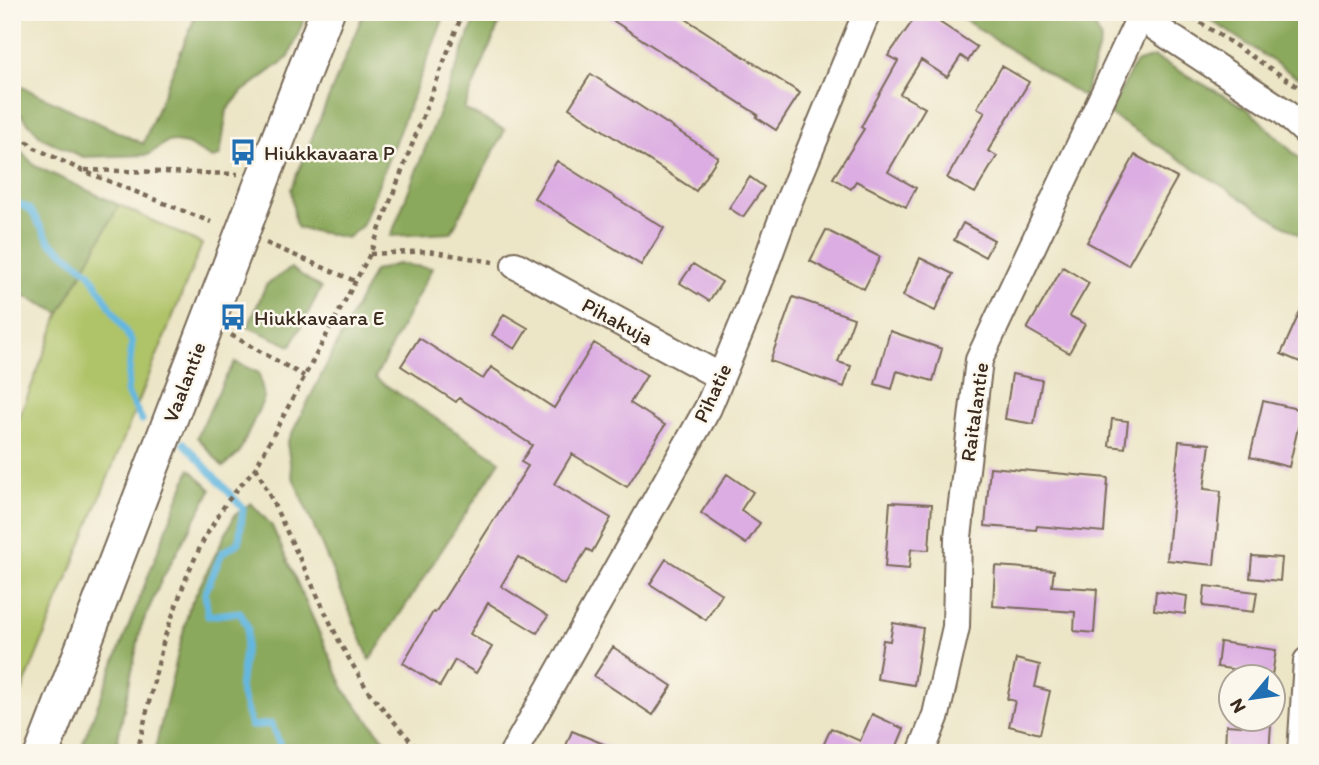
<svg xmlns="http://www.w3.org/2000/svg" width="1319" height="765" font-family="Itim,sans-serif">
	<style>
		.green { fill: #afc367; stroke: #757642; stroke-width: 2 }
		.forest { fill: #8ba95c; stroke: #636a3d; stroke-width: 2 }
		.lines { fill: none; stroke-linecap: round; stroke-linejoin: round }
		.stream { stroke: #64b7e0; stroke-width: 7 }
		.building { fill: #dcade2 }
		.minor-casing { stroke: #796b59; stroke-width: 30 }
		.tertiary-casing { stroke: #796b59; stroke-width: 37 }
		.path { stroke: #796b59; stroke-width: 4.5; stroke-dasharray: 5 5; stroke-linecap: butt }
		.minor { stroke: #fff; stroke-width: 26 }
		.tertiary { stroke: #fff; stroke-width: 33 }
		.labels { text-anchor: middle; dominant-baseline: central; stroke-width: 5; stroke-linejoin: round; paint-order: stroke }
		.poi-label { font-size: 21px; fill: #3b2a1e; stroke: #fbf7ec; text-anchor: start }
		.street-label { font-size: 21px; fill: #3b2a1e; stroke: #fbf7ec }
	</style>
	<rect width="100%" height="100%" fill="#fbf7ec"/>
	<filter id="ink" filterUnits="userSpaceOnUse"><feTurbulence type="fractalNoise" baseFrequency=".0143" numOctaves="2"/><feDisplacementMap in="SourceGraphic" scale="14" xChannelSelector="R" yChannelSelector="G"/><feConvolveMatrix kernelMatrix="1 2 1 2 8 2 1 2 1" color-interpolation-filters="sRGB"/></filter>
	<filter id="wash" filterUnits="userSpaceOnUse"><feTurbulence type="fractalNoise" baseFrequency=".00686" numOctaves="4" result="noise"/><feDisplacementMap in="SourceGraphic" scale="28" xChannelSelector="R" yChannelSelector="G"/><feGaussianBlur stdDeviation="1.57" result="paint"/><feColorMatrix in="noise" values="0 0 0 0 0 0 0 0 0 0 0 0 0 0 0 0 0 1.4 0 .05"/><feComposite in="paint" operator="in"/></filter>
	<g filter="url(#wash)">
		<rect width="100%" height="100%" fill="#ece5c6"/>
		<path class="green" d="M119,205l83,39 -190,472v-280l48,-123z"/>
		<path class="forest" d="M197,12h110l-18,45 -47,35 -15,18 -7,46 -8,2 -25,-14 -19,-3 -20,14 -65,2 -41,-19 -30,-33v-23l131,62z
			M364,12h82l-84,214 -15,12 -49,-10 -3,-6 -4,-33z
			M478,12h26l-40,97 41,21 -54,103 -60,3z
			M952,12h136l13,28 -17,57z
			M1199,12h108v53l-9,13z
			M1154,57l94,52 59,57v74l-198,-126 26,-51z
			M12,142l23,24 84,39 -59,108 -48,-23z
			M397,264l35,4 -57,110 125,83 -130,199 -78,-185 -5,-32 87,-172z
			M291,268l30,20 -30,58 -43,-19 18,-42z
			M235,362l24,11 5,25 -25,55 -16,14 -26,-30 27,-57z
			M190,469l21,21 -50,91 -20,46 -26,126h-36z
			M251,503l21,23 73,165 50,62h-241l35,-145 46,-93z"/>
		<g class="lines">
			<path class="stream" d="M12,201l18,8 20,33 39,30 43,70 -5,51 15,27
				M184,443l59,65 -4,34 -17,11 -17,40 3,23 32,-4 8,16 -8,60 11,38 20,-2 11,25 -2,4"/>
		</g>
		<g id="blocks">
			<path class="building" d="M600,12h75l125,81 -24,37 -20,-13 2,-2z
				M919,12h5l53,35 -9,14 -7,-5 -14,21 -26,-17 -21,34 25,14 -37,64 28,16 -10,19 -50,-26 -5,8 -18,-11 31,-49 -3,-2 37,-66 -10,-5z
				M1002,66l27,16 -41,69 9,5 -22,37 -28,-15 38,-66 -8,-4z
				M591,74l127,83 -22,34 -127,-83z
				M1135,155l42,23 -49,87 -41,-23z
				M557,161l107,67 -23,37 -107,-67z
				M750,177l14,10 -21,30 -14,-9z
				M963,223l31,17 -9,17 -31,-17z
				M826,230l54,27 -16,32 -54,-28z
				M920,258l33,16 -18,37 -32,-15z
				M693,264l29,18 -13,19 -29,-18z
				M1063,267l26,16 -19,33 15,8 -16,29 -42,-24z
				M1307,296v69l-26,-11z
				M793,297l61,21 -16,44 13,4 -7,21 -74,-26z
				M504,314l24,14 -13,21 -23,-14z
				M890,331l52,18 -9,32 -36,-10 -5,18 -17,-5z
				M419,338l64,41 8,-12 63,41 40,-65 53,32 -17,28 35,22 -38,62 -55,-33 -18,30 57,34 -19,34 -5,-3 -23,36 -46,-28 -17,29 47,30 -11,17 -49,-30 -18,31 22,13 -16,26 -21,-13 -15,26 -37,-23 30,-51 2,1 93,-147 -7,-4 11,-17 -73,-47 -3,4 -55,-36z
				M1012,374l30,6 -8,44 -29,-5z
				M1263,401l39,9 -13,57 -39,-10z
				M1112,419l16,2 -3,27 -16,-2z
				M1179,441l31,3 -6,45 17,2 -7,74 -47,-5z
				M990,467l118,11 -4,54 -67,-6 -1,4 -51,-4z
				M727,474l26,18 -12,18 19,13 -14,21 -45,-31z
				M890,502l42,2 -3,46 -18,-1 -2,20 -24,-2z
				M1252,556l30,2 -2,23 -30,-3z
				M666,559l56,35 -16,26 -56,-36z
				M995,566l59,4 -2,16 45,3 -3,44 -20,-2 1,-19 -82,-6z
				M1205,586l52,6 -3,20 -51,-6z
				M1156,591l31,5 -2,18 -31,-4z
				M893,623l30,5 -9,57 -37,-6 6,-39 7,1z
				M1220,642l56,8 -4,25 -55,-8z
				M613,647l59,39 -19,29 -59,-39z
				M1016,659l24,6 -5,22 15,4 -10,43 -31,-8 6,-25 -8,-2z
				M872,714l32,15 -10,24h-63l-9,-5 9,-20 29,13z
				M1241,719h26v5l4,1 -2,28h-44l1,-28 15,1z
				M572,731l51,21v1h-60z"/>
		</g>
	</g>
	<g filter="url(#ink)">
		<use href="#blocks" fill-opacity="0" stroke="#796b59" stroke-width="2"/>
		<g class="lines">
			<g class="minor-casing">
				<path id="minor" d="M1132,12l151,99 24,22
					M515,265l206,112
					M513,753l195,-345 40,-96 40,-109 79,-191
					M921,753l15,-38 20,-88 2,-90 21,-177 161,-343
					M1301,753l6,-92"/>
			</g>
			<g class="tertiary-casing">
				<path id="tertiary" d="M42,753l285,-741"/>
			</g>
			<path class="path" d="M1184,12l110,72 13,12
				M12,127l21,20 48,23 130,52
				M85,170l153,4
				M266,243l89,38
				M370,254l58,-3 65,11
				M231,335l73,41
				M256,467l85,178 27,46 53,62
				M137,753l27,-114 24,-66 17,-36 21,-34 30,-36 114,-213 93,-242"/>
			<use href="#minor" class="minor"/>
			<use href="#tertiary" class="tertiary"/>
		</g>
	</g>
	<defs>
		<g id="bus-bare" transform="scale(2.1)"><path d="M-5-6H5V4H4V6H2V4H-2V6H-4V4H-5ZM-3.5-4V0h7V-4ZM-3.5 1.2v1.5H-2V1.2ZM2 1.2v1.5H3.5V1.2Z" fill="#1f6fb2" stroke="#fbf7ec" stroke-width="2.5" paint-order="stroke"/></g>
	</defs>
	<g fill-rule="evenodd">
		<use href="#bus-bare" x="243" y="152"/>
		<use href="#bus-bare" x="233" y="317"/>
	</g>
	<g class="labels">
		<g class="poi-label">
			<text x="264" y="152">Hiukkavaara P</text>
			<text x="254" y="317">Hiukkavaara E</text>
		</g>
		<g class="street-label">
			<text transform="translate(618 321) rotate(28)">Pihakuja</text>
			<text transform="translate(184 382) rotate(-69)">Vaalantie</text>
			<text transform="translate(712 393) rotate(-65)">Pihatie</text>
			<text transform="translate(974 412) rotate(-82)">Raitalantie</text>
		</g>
	</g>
	<rect width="1319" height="765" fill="none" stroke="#fbf7ec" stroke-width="42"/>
	<g transform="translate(1252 698) rotate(241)"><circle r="33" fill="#fbf7ec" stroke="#aea59a" stroke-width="2"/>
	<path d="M0-5L12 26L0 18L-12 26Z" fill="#1f6fb2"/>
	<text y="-10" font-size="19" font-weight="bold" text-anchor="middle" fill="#3b2a1e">N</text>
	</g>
</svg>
